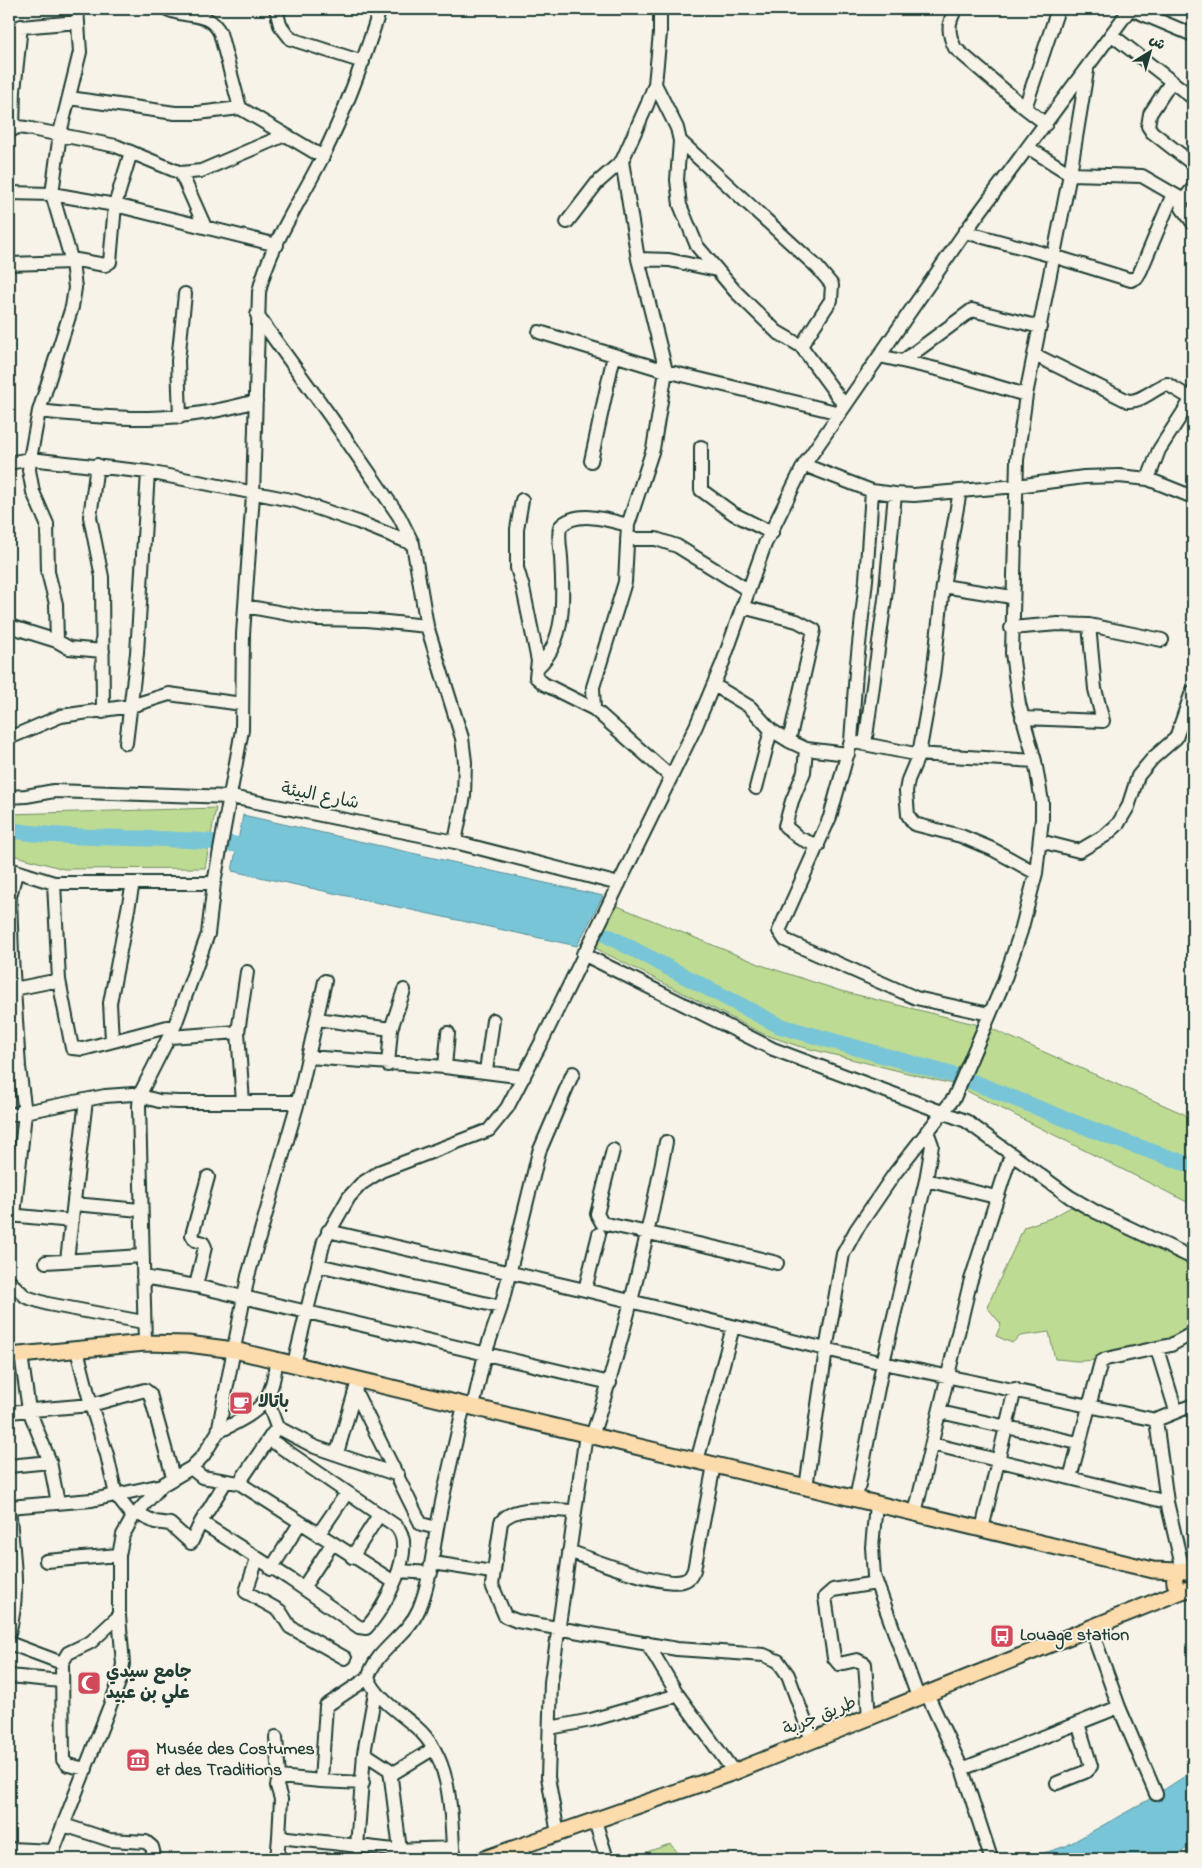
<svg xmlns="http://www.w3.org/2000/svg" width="1202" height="1868" font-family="'Indie Flower','Playpen Sans Arabic',sans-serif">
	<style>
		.green { fill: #bedb93; stroke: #6e8c64 }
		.water { fill: #79c5d8; stroke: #558f96 }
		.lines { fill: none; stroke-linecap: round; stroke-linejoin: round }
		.river { stroke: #79c5d8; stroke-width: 16 }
		.minor-casing { stroke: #1f3d34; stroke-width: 16 }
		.major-casing { stroke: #1f3d34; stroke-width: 19 }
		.minor { stroke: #f7f3e8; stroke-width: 12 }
		.major { stroke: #fcdcac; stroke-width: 15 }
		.labels { text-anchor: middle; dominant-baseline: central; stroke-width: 4; stroke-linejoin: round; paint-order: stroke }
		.street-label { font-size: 18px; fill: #1f3d34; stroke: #f7f3e8 }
		.poi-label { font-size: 18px; font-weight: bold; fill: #1f3d34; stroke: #f7f3e8; text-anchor: start }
	</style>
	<rect width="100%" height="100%" fill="#f7f3e8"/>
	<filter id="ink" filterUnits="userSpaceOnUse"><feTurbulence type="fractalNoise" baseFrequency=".02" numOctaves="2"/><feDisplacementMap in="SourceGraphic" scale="10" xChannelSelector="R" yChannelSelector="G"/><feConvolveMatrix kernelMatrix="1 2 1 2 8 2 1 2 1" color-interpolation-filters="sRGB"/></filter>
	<g filter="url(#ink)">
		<path class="green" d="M216,808l-11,60 -141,1 -55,-15v-40z
			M615,905l149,61 77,25 138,34 -27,59 -154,-38 -35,-12 -168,-86z
			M992,1029l201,89v87l-228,-115z
			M1071,1207l122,57v63c-15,16 -91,35 -115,34 -7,0 -15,-2 -23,-2l-6,-27 -29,4 -8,7 -16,-7 5,-12 -14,-17 37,-80 27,-9z
			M670,1844l14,15h-51l-1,-2z"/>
		<path class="water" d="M243,815l360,81 -26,50 -345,-75z
			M1193,1771v73l-22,15h-163l33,-5 25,-8 82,-46z"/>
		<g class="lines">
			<path class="river" d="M9,830c82,13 167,3 249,18
				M608,936l172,90 183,52 153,61 77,27"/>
			<g class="minor-casing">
				<path id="minor" d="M167,9c21,10 42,1 53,24l20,75
					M276,9l4,16 11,14 72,23
					M956,9c-9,14 -8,25 -1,39l70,60
					M1131,9l62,26
					M9,28l69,-6
					M1112,35l81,63
					M1171,82l-21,32 -2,12 4,6 41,32
					M655,84l22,44 3,13 -3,39 3,25 17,41 38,45 42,41 24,14 44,60
					M69,98l106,15h23l42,-5 83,49
					M1046,124l-21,-16 33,-99
					M13,128l1,-37 7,-65
					M9,132l8,-5 9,1 90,18 65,27 20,-2 84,-36
					M680,141l137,126 15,18 -1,15 -30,46
					M1029,148l41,26 72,2 38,22 6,-1 7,-9
					M622,161l16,98 28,112 -13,78 -25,76 -3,57 -32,105 1,22 77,68
					M181,173l24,54
					M9,193l43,1 63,11 162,40
					M1180,198l2,10 11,15
					M567,222l30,-39 25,-22 25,-56 8,-21 5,-51v-24
					M965,232l88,24 78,24 6,-3 4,-7 32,-76
					M71,259l34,6 5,-3 5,-57 16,-53
					M638,259l31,1 48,10
					M9,264l63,-2
					M257,315l73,101 69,100 14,28 14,82 35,112 3,24 -1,34 -9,46
					M539,332l127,39 174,42
					M1035,355l93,46c14,1 26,-13 39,-17l25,15
					M880,356l61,14 85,25
					M903,361l69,-51 68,17
					M39,411c83,9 136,13 217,-10
					M180,417l-2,-56 7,-67
					M701,447v43l33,24 38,19
					M591,461l23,-106
					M9,463l21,-4 9,-48 33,-104 3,-19 -3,-26 -20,-68 8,-61 20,-81 -3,-43
					M97,465l-7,52 12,60 1,135
					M804,465l68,26 23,3 19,1 103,-9 67,-9 35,-1 29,3 45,18
					M1148,479l11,-29 34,-53
					M872,491l-6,89 -10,92 -5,69 -21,76 -51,114 6,9 131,58 73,16
					M960,491l-17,95 -10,90 -14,78 -11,26 -2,11 2,24 6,9 47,12 31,13 44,24
					M522,500l-5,29v39l6,20 15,73 -2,16 8,7 50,25
					M627,539h29l21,7 71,44
					M943,586l69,11
					M245,606l71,13 51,1 60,6
					M742,607l55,14 17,9 -25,111
					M9,626l48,15 12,7 34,3
					M1011,628l47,-4 31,1 73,15
					M57,641l-1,-37 -8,-32 -1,-48 -14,-32 -4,-22 1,-11 118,13 148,29 62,21 55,22
					M538,667c29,-27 25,-72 23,-110 -1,-10 -3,-20 -1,-30 16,-18 49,-7 68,-2
					M714,685l36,22 21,23 18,11 17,8 42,5
					M1022,718l81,3 -8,-32 -6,-64
					M9,738l52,-22 70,-10 38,-12 73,10
					M126,743l11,-90 11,-181
					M859,743l56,11 120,7
					M865,744l20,-145 10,-105
					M806,749l-2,23 -12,29 -7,25 14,12 19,8
					M756,788l15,-58
					M9,797l17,-1 28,-5 177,6 224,45 164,42
					M1040,841l39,10 27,-16 12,-11 10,-17 10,-31 15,-18 23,-20 16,-46
					M9,869l45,14h160
					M54,883l5,97 13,68 11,1 92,-24
					M583,954l190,95 193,72 104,76 26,15 97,46
					M9,990l50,-10
					M317,1019l74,10
					M170,1037l68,-5
					M112,1040l-2,-37 23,-120
					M308,1057l137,10 79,10
					M388,1065l3,-36 13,-39
					M445,1067l3,-34
					M486,1071l7,-51
					M243,1102l-5,-70 9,-60
					M9,1115l96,-19 28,-2 26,7 19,1h120
					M613,1150l-16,64 5,9 115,25 60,15
					M926,1180l70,17
					M74,1204l66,6
					M9,1215l63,6
					M14,1215l11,-102 -6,-46 -7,-110 -2,-61 6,-23
					M328,1231l257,59 298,73 273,57 37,-15
					M67,1260l19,-160
					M46,1262l96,-6
					M318,1265l183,42
					M143,1277l53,9 414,97
					M9,1281l17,16 22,7 95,18
					M196,1286l9,-39 -2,-4 -8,-3 -3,-5 16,-58
					M585,1290l14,-56
					M145,1343l-6,-237 1,-12 35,-69 33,-91 6,-51 28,-153 1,-96 10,-139 6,-203c10,-46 42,-92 63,-134 24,-48 42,-98 58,-149
					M1157,1349l19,62
					M77,1350l14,55 16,50 9,40 17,22
					M21,1355l8,55 21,52 8,41
					M294,1364l30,-123 25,-44 12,-13 20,-13 108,-41 18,-22 36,-69 153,-313 27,-64 42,-118 39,-79 161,-233 165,-223
					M355,1391l66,133 16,4
					M267,1400l10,27 38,20 83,28
					M473,1407l12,-53 16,-47 38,-155 34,-79
					M9,1412l82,-7 54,-15 5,4 23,83
					M940,1412l138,31
					M1156,1420l11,82 16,68
					M218,1432c38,-20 55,-25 58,-72
					M592,1436c32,-96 55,-195 74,-294
					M932,1444l235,58
					M337,1453l19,-65
					M697,1461l36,-134
					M9,1466l41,-4
					M191,1468l11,9 37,6 34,-50
					M1070,1478l31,-116 5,-3 65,-14 22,-12
					M226,1481l-25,41 89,57 69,48 7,1c18,-18 52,-80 30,-102l-127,-87
					M239,1483l155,99
					M806,1487l20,-137 17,-96 13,-24 39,-57 59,-75 49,-114 18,-53 15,-58 6,-54v-17l-7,-41 -16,-57 -7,-51 5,-193 9,-65 44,-221 17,-103
					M856,1499l27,-136 43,-183 6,-35 -5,-14
					M876,1504l-4,43 2,29 44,121
					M9,1506c3,43 12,85 0,127
					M9,1507l83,-7 70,-15
					M574,1511c-21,0 -59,-8 -73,11l-9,63 13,31 12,5 160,28 87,6 14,6 10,14 24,65
					M136,1513l19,9 15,2 21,19 10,-21
					M915,1513l55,-230 41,-129
					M982,1529l33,-140
					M318,1535l28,-41
					M569,1551c24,9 92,36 114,30 7,-2 8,-5 11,-11l20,-105
					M352,1557l27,-42
					M257,1559l-11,33 34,19 10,16 55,31
					M46,1561l73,-6
					M433,1563l59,9
					M271,1569l29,-46
					M399,1571l32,2
					M303,1588l29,-44
					M1091,1629l28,78 37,87
					M9,1643l53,20
					M647,1643l31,52 56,77
					M9,1676l52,5
					M927,1694l35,75 28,86
					M869,1718l-4,-54 -8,-4 -18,4 -5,-6 -9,-61 8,-7 43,-7
					M550,1728l41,-8 87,-25
					M276,1737l3,40
					M364,1753l26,17 10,80
					M86,1769l-18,-4 -5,-5 -1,-97 6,-10 23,-11 28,-26
					M962,1769l157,-62
					M392,1774l41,-25
					M363,1783l-42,-2 5,-75 42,-28
					M1057,1783l28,-11 6,-6 -13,-43
					M595,1821l12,38
					M64,1825l46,15 36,2 6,5 3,12
					M558,1834l-10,-57 3,-95 35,-248
					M279,1837l2,-38 -4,-13 2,-9 42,4
					M357,1847l7,-94 11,-60
					M521,1847l4,12
					M453,1848c-2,-41 -3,-92 -37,-121 -18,-16 -38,-27 -48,-49 8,-29 39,-41 51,-69 11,-27 13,-53 18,-81 7,-41 18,-82 27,-123
					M9,1849l45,2
					M50,1859l70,-179 3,-16 -4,-48v-61l4,-20 10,-18 29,-32 29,-17 12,-12 15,-24 30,-156 50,-174 27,-121
					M277,1859l2,-22 115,13 59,-2 3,11"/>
			</g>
			<g class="major-casing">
				<path id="major" d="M9,1356l136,-13 43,1 46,6 919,220 27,1
					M1193,1573l-10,-3c-11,4 -11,15 -1,21l11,-3
					M484,1859l250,-87 448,-181"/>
			</g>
			<use href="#minor" class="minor"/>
			<use href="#major" class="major"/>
		</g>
	</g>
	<defs>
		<g id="cafe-square" transform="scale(1.25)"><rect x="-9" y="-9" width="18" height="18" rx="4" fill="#d1495b" stroke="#f7f3e8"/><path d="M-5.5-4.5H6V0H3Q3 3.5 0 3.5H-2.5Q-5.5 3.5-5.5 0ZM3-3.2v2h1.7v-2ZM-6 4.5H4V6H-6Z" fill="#fff"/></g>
		<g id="bus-square" transform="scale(1.25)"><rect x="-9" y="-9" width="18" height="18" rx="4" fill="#d1495b" stroke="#f7f3e8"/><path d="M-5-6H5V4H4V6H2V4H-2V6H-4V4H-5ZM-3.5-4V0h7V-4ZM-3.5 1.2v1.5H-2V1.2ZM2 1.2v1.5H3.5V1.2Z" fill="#fff"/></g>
		<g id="mosque-square" transform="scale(1.25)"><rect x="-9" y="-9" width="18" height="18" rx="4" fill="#d1495b" stroke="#f7f3e8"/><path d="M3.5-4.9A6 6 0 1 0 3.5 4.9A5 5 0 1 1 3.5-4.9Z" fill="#fff"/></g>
		<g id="museum-square" transform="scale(1.25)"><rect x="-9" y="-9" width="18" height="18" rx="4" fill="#d1495b" stroke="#f7f3e8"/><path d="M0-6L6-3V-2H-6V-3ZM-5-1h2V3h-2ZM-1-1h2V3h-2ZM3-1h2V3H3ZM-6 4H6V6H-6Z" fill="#fff"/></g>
	</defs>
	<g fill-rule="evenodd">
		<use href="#cafe-square" x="241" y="1403"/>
		<use href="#bus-square" x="1002" y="1636"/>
		<use href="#mosque-square" x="89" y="1683"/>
		<use href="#museum-square" x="138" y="1760"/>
	</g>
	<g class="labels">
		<g class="street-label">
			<text transform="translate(320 797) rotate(11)">شارع البيئة</text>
			<text transform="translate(820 1717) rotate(-22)">طريق جربة</text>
		</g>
		<g class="poi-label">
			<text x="258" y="1403">باتالا</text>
			<text x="1020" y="1636">Louage station</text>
			<text x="106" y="1673">جامع سيدي<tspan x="106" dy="21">علي بن عبيد</tspan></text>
			<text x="156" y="1750">Musée des Costumes<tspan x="156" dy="21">et des Traditions</tspan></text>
		</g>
	</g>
	<rect width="1202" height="1868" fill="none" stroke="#f7f3e8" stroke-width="30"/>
	<rect x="15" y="15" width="1172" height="1838" fill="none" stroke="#1f3d34" stroke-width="2" filter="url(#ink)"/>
	<g transform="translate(1150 52) rotate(37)" stroke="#f7f3e8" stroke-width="4" paint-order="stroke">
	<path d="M0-4L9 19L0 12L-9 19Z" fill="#1f3d34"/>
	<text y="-8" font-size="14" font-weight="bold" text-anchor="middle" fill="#1f3d34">ش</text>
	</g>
</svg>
